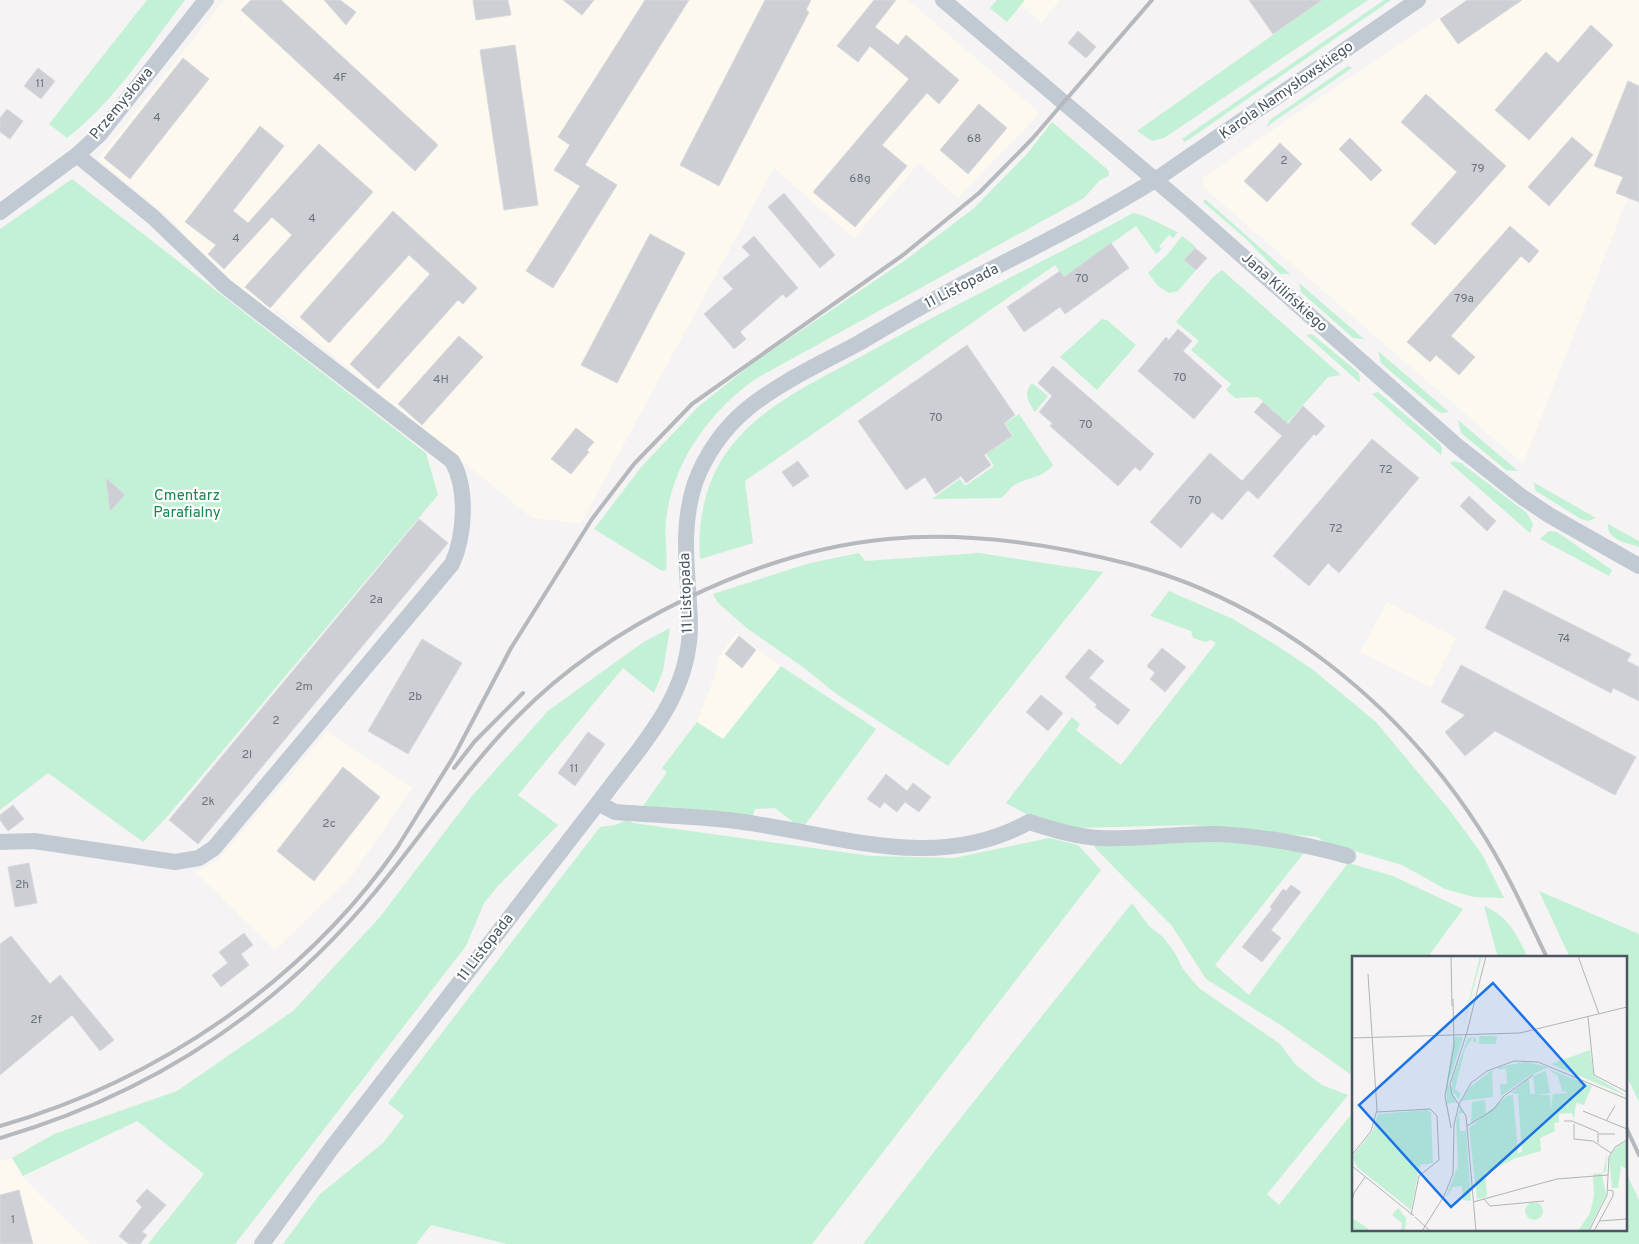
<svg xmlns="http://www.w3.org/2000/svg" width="1639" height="1244" font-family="Overpass,sans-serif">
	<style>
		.commercial { fill: #fdf9ef }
		.green { fill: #c3f1d5 }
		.building { fill: #cdcfd5; stroke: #d7d9de }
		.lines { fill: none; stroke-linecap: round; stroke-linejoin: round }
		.minor { stroke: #c1cad2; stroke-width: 16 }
		.rail { stroke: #b5b8bd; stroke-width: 4 }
		.labels { text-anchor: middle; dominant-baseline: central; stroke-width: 4.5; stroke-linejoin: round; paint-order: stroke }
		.number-label { font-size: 12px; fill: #6b747e }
		.street-label { font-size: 15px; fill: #4a5661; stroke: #fff }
		.park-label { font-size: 15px; fill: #17864f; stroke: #fff }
		.inset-road { fill: none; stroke: #b1b4b9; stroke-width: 1 }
		.view { fill: #1a73e8; fill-opacity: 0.15; stroke: #1a73e8; stroke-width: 2.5 }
		.inset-edge { fill: none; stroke: #4a5661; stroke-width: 2.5 }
	</style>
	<rect width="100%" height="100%" fill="#f5f3f3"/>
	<path class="commercial" d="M224,0h684l132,113 -82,85 -39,-35 -65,75 -80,-70 -193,355 -49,-5 -256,-209 -5,5 -64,-52 -33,-40 -76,-63z
		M1025,0h35l-19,23 -20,-18z
		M1465,0h174v169l-116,295 -319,-276 -1,-11z
		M1387,602l69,36 -25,49 -71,-35z
		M736,633l45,33 -58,73 -26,-17 19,-49 2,-15z
		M327,732l85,56 -61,89 -76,73 -80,-78 22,-11z
		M12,1158l11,18 19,21 49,47h-91v-83z"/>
	<path class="green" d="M147,0h38c-37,48 -70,101 -118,138l-18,-14z
		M997,0h28l-18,22 -17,-14z
		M1322,0h46l-204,138 -12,3 -15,-10z
		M1384,0h7l-206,142 -3,-3z
		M1348,66l4,2 -86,59 4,-7z
		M1052,122l56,48 1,6 -9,4 -16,18 -327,180c-47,33 -84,83 -91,142 -2,16 2,33 0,50l-4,1 -68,-42 48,-63 56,-59 55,-44 151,-102 69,-52 54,-55z
		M72,179l350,271 4,3 12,42 -272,323 -23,24 -95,-69 -48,37v-581z
		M1205,199l85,75h-10l-35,-36 -42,-36z
		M1133,213c9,0 34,15 45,19l-5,6 -4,-3 -10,11 3,3 -6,5 -20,-28 -72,51 -9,-12 -310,216 8,62 -53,16c-3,-39 6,-82 32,-114 33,-41 84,-64 130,-89 89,-50 182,-94 271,-143z
		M1182,236l14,11 -12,13 12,10 -18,21 -9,2 -11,-7 -10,-13 20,-19z
		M1222,270l119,105 -13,2 -41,46 -29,-26 -23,1 -9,-8 5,-6 -40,-34 8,-9 -23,-19 37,-45z
		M1299,283l65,56 -11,-1 -52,-46z
		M1102,319l5,1 29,25 -39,45 -37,-33z
		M1312,334l47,39 1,10 -54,-48z
		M1378,351l71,61 -8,1 -6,-4 -54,-46z
		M1032,383l16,13 -13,16c-7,-11 -12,-18 -3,-29z
		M1378,392l62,52 2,4 -1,7 -69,-61z
		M1019,414l34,51c-11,13 -23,12 -37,19 -6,3 -9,10 -15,14l-69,1 28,-20 5,7 29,-20 -8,-12 27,-18 -8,-13z
		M1458,420l60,51 -12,-1 -45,-37z
		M1454,461l7,2 66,50 6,11 -3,9 -80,-70z
		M1533,482l63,36 -8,3 -7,-2 -45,-28z
		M1608,524l31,17v6c-12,-4 -33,-7 -31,-23z
		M1549,531l8,1 55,38 -3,6 -69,-37z
		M859,553l6,8 114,-8 124,19 -155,194 -113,-73 -28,-23 -59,-41 -30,-26 -5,-9 97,-31z
		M1169,591l64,28 46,28 33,22 64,53 75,90 32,44 21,42 -30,-1 -29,-8 -43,-24 -78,-23 -6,-5 -126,-12 -120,3 -35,-8 -31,-17 66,-86 8,7 -4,6 45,35 95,-122 -5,-3 -6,2 -12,-4 -2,-7 -41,-15z
		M670,628l-7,43 -9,22 -31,-25 -105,127 40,30 -61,62 -13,16 -18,43 -231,298h-87l56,-70 -67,-53 -114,55 -11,-18 42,-24 123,-43 116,-80 87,-94 92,-121 76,-85 94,-68z
		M781,666l95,63 -74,100 -27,-21 -20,1 -3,9 -111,-9 26,-37 -5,-4 35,-46 26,17z
		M627,820l6,3 238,33 83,2 95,-20 29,7 23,25 -289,374h-305l-76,-19 -15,19h-133l37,-50 63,-51 21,-27 -16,-13 212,-276 15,-2z
		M1101,842h161l42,11 -89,112 34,30 99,-132 45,13 70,33 -36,49h-74v118l-71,-50 -76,-47 -34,-53 -78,-79z
		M1539,891l100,43v168l-14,-29v-115h-55z
		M1132,903l17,23 14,11 12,16 8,16 16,19 81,56 16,21 26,20 26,10 -81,99 12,11 74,-93v118h272v-60l14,30v44h-776c87,-115 179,-227 269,-341z
		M1484,906c24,10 34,30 44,52h-30z"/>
	<path class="building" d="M251,0h30l157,145 -23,26 -174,-161z
		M324,0h16l16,12 -10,13z
		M473,0h35l3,15 -35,5z
		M563,0h31l-12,15z
		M645,0h44l-104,165 32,20 -64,103 -27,-17 54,-85 -26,-16 16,-25 -12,-8z
		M765,0h46l-5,10 3,2 -90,174 -39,-21z
		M874,0h22l-21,27 23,18 8,-10 53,45 -20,24 -12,-11 -45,52 25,21 -52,61 -42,-35 96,-113 -39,-33 -12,16 -21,-16z
		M1249,0h73l-49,34z
		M1467,0h55l-64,44 -18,-25z
		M1591,25l22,20 -84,95 -34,-30 51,-58 12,11z
		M1078,31l18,16 -10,11 -18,-15z
		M515,45l23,160 -34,5 -24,-160z
		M183,58l26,21 -79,100 -26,-21z
		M38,68l17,13 -14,18 -17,-13z
		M1628,81l11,5v116l-23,-9 7,-16 -29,-11z
		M1426,94l80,72 -71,79 -24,-21 46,-52 -56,-50z
		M979,104l28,24 -39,46 -28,-24z
		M7,109l16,12 -13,18 -10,-7v-14z
		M260,126l24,20 -51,65 15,12 71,-79 54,48 -103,116 -25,-21 47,-52 -20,-18 -48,52 -16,-15 8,-9 -31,-23z
		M1572,137l21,18 -44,51 -21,-19z
		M1350,138l32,32 -11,11 -32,-32z
		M1280,143l22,21 -35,38 -23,-21z
		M784,193l51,62 -15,13 -52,-61z
		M393,211l84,77 -14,16 -5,-4 -80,89 -28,-25 80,-90 -21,-19 -80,88 -29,-26z
		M1510,226l29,25 -10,12 -8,-7 -70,80 24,21 -16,18 -23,-20 -6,7 -23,-20z
		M650,234l35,19 -68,130 -36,-18z
		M754,236l44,52 -12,10 -3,-4 -43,38 6,7 -12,10 -30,-35 29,-25 -10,-11 27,-23 -8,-8z
		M1111,243l18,25 -64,46 -5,-7 -36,25 -17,-25 53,-36 4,6z
		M1195,248l12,10 -11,12 -12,-10z
		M1178,329l14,12 -9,10 39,35 -28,33 -56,-48 28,-34 3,3z
		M459,336l24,21 -61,68 -24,-21z
		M967,345l48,70 -11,8 8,13 -28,19 7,10 -25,18 -5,-7 -25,18 -11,-17 -19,13 -48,-69z
		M1053,366l101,88 -14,17 -5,-4 -17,19 -68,-60 2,-3 -13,-11 13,-16 -14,-13z
		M1263,402l25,22 15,-18 22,20 -9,10 -2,-2 -56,65 -10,-9 -26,30 -10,-8 -31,36 -31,-26 60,-69 32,28 40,-45 -28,-24z
		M576,428l18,14 -7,8 2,2 -18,22 -20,-15z
		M1372,439l47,39 -80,95 -11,-10 -19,23 -36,-30z
		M798,461l11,15 -16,11 -11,-15z
		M106,478l19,17 -15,16z
		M1469,496l27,25 -9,10 -27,-25z
		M419,519l29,24 -250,301 -29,-24z
		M1504,590l127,64 -4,7 12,6v34l-26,-13 -2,5 -126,-65z
		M739,636l17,14 -14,18 -17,-14z
		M422,639l40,24 -54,91 -40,-23z
		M1162,648l24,19 -21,25 -15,-13 5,-6 -8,-7z
		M1089,649l15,12 -15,17 41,32 -12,15 -23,-18 2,-2 -32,-28z
		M1461,665l175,92 -21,38 -120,-64 -30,25 -20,-24 20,-17 -24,-13z
		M1041,695l22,18 -15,18 -22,-19z
		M588,732l17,12 -30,42 -17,-13z
		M343,767l37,30 -66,84 -37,-30z
		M886,774l21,17 6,-8 18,14 -12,15 -14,-10 -8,10 -13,-10 -4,6 -13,-9z
		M13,805l11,14 -16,12 -8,-11v-5z
		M29,863l8,40 -22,4 -7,-40z
		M1291,885l10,7 -30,38 10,8 -19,24 -20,-15 30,-38 -2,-2 13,-18 3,2z
		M244,933l9,12 -12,9 8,11 -28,22 -9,-12 16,-12 -9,-11z
		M11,936l39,48 10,-9 54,65 -14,11 -28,-36 -72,60v-131z
		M147,1189l19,16 -24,27 5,3 -7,9h-11l-10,-8 23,-29 -6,-6z
		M19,1190l14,54h-33v-49z"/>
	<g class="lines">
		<path class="minor" d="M943,0l244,207 269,238 66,52 27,18 90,51
			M0,212l77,-57 23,-21 106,-134
			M598,803l17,9c37,3 76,4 113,8 101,11 204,56 301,2 23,7 47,15 70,16 40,2 79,-5 118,-4 45,2 88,10 131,22
			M0,842l34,-1 141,21 24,-4 15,-10 238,-284c13,-29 16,-75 0,-103l-227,-175 -72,-69 -76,-62
			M262,1244l69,-95 294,-381c34,-43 65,-86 65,-143 -1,-49 -11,-94 5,-142 10,-28 29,-55 52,-74 33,-27 75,-46 112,-66 32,-19 65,-38 98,-56 67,-35 134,-67 198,-107l263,-180"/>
		<path class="rail" d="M454,768l21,-27 48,-48
			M395,851l59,-95 57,-108 81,-129 42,-55 58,-60 211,-149 76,-62 53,-54 120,-139
			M1625,1125l14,30
			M0,1126c157,-45 305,-145 399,-281
			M0,1138c151,-44 276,-126 376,-247 48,-58 89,-121 141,-174 91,-93 242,-166 371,-178 81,-8 163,5 241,25 145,38 270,140 350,264 27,41 47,86 68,130"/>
	</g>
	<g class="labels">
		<g class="number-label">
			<text x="340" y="78">4F</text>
			<text x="40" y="84">11</text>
			<text x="157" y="118">4</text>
			<text x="974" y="139">68</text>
			<text x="1284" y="161">2</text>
			<text x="1478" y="169">79</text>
			<text x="860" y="179">68g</text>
			<text x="312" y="219">4</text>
			<text x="236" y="239">4</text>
			<text x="1082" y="279">70</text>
			<text x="1464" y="299">79a</text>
			<text x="1180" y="378">70</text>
			<text x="441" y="380">4H</text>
			<text x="936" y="418">70</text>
			<text x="1086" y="425">70</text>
			<text x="1386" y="470">72</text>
			<text x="1195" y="501">70</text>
			<text x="1336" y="529">72</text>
			<text x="376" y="600">2a</text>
			<text x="1564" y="639">74</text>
			<text x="304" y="687">2m</text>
			<text x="415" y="697">2b</text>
			<text x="276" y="721">2</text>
			<text x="247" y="755">2l</text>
			<text x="574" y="769">11</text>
			<text x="208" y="802">2k</text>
			<text x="329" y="824">2c</text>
			<text x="22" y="885">2h</text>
			<text x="36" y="1020">2f</text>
			<text x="13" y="1220">1</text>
		</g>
		<g class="street-label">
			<text transform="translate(1287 91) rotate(-35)">Karola Namysłowskiego</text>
			<text transform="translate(122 104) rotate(-50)">Przemysłowa</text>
			<text transform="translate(962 287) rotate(-27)">11 Listopada</text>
			<text transform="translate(1284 293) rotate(42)">Jana Kilińskiego</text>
			<text transform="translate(687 593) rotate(-92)">11 Listopada</text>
			<text transform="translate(486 948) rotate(-52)">11 Listopada</text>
		</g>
		<g class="park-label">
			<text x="187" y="496">Cmentarz<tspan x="187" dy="17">Parafialny</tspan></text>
		</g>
	</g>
	<g transform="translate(1352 956)">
		<rect width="275" height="275" fill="#f5f3f3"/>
		<path d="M128,0h2l-20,75 4,-18zM145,80l-1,8h-17v-8zM102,81h9l-15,47 8,18 -9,2 -1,-18zM121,81l-8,12 -10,40 6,5 -3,5 -6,-9v-10l16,-42 7,-1 2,5h-4zM238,94l4,26 33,20 -76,-32zM173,106l24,5 -20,9 -28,20 -1,-12h7l-1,-16 -7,2 -1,-3zM196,113l44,17 -8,19 -8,-2 -2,17 -2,-7 -13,1v8l-5,1 1,8 -15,7 1,13 -25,7 -31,15 2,24 -10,2 -8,-71 38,-32 6,-1 5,58 4,-1 -4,-57h32l1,14 2,-15 16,-1 -7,-2 -4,-15zM140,114l1,27 -32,4 9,-14zM194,115l4,22 -20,3 -19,-3 18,-15 1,16h5l-2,-18zM133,144l1,13 -15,11 1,-22zM108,151l4,6 -5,1 1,17h6l5,70 -8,-1 -1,-14 -9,1 -8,12 13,-33 -2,-44zM75,154l4,3 2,50 -13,2 -9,45 -53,-42 -6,-11 21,-27 5,-16zM275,185v28l-6,-3 -3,22h-6l-3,-29 5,-10zM255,197l-1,18 -4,3 4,21 -18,36h-10l12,-18 4,-17 -1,-22 10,-1zM173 255a9 9 0 1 1 18 0a9 9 0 1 1-18 0ZM46,252l8,10 -1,13h-4l1,-8 -10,-8zM0,262l17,11 -1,2h-16z" fill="#c3f1d5"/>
		<path class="inset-road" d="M99,0l1,50M226,0l21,58M236,61l6,58 33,17M0,82l168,-5 107,-26M231,155l44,18M25,156l53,-3 7,7 2,44 -20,16 -8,39M212,165h8l26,11v11M254,165l9,-15M222,168v15l19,2 18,12M115,170l26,-16 11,-14 29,-21M99,172l-6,-32 9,-50 -1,-47M247,178h16M0,199l19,-24 6,-21 -9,-136M0,210l62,50M132,243l6,7 54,-5M0,245l2,-8 11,-16M121,246l84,-23 51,-4M63,261l15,14M247,265l28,-2M70,275l22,-35 9,-22 1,-49 5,-21 12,-21 16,-12 27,-10 24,1 89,37M124,275l-10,-115 -14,-22 -2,-10 17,-52 19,-76M237,275l18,-36 2,-38 6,-10 12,-7M242,275l19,-35v-5l-5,-1"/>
		<path class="view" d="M141,27l92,103 -134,121 -92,-102z"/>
		<rect width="275" height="275" class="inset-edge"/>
	</g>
</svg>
